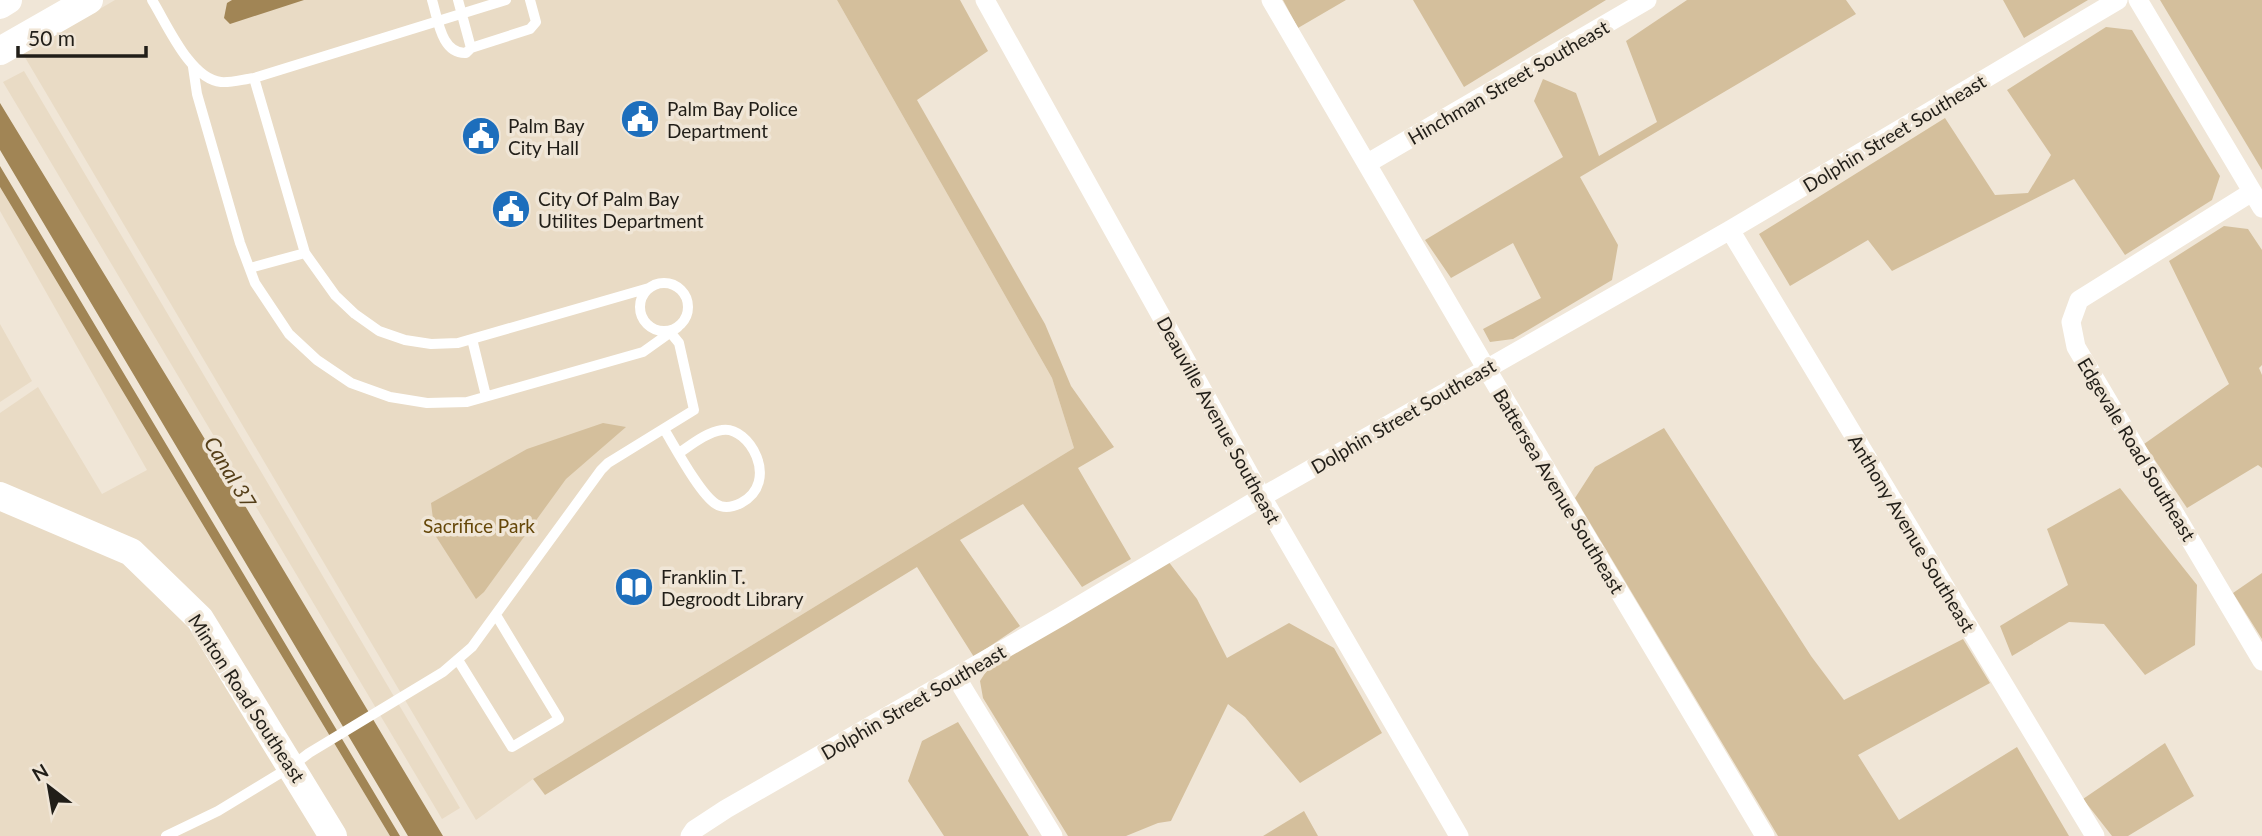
<svg xmlns="http://www.w3.org/2000/svg" width="2262" height="836" font-family="Lato,sans-serif">
	<style>
		.built { fill: #e9dbc5 }
		.green { fill: #d4bf9c }
		.water { fill: #a18555 }
		.lines { fill: none; stroke-linecap: round; stroke-linejoin: round }
		.lane { stroke: #fff; stroke-width: 10 }
		.street { stroke: #fff; stroke-width: 19 }
		.secondary { stroke: #fff; stroke-width: 28 }
		.labels { text-anchor: middle; dominant-baseline: central; stroke-width: 7; stroke-linejoin: round; paint-order: stroke }
		.street-label { font-size: 19px; fill: #211e18; stroke: #f0e6d7 }
		.poi-label { font-size: 19px; fill: #211e18; stroke: #f0e6d7; text-anchor: start }
		.park-label { font-size: 19px; fill: #654709; stroke: #f0e6d7 }
		.water-label { font-size: 21px; font-style: italic; fill: #543e18; stroke: #f0e6d7 }
	</style>
	<rect width="100%" height="100%" fill="#f0e6d7"/>
	<path class="built" d="M115,0h722l215,378 22,70 -541,331 -57,41 -453,-766z
		M24,71l436,737 -18,11 -439,-737z
		M0,187l390,649h-46l-138,-224 -206,-126v-73l38,-26 64,107 45,-24 -147,-259z
		M0,324l32,57 -32,21z
		M0,496l131,56 69,67 133,217h-333z"/>
	<path class="green" d="M837,0h123l28,51 -71,49 128,224 26,62 43,61 -36,21 53,91 -49,28 -59,-83 -63,36 60,86 -46,31 -57,-90 -372,228 -12,-16 541,-331 -22,-70z
		M1283,0h63l-48,28z
		M1413,0h193l-142,87z
		M1687,0h159l10,14 -276,163 38,68 -6,35 -99,59 -23,3 -7,-13 58,-31 -28,-55 -62,35 -26,-38 138,-83 -29,-56 9,-22 33,14 23,63 58,-34 -31,-81z
		M2003,0h85l-64,38z
		M2160,0h102v170z
		M2106,27l26,3 88,146 -8,24 -87,55 -51,-76 -182,92 -24,-31 -78,46 -31,-52 186,-116 50,77 33,-2 23,-38 -44,-65z
		M2224,226l24,3 14,21v115l-3,3 3,7v93l-4,-3 -71,43 -43,-64 85,-60 -60,-123z
		M603,423l23,4 -60,52 -82,113 -8,7 -41,-64 -4,-32 96,-54z
		M1664,428l147,228 33,44 119,-61 27,44 -132,72 41,65 118,-73 52,89h-291l-203,-338 20,-31z
		M2120,488l77,97 -2,60 -50,30 -41,-51 -35,-2 -57,34 -12,-30 68,-41 -21,-56z
		M1168,561l29,38 30,59 62,-35 45,25 48,85 -82,50 -55,-66 -17,-13 -57,117 -13,2 -32,13h-58l-85,-138 -3,-17 9,-14z
		M2262,573v66l-29,-46z
		M958,722l71,114h-85l-36,-55 14,-40z
		M2165,743l29,53 -66,40h-16l-29,-37z
		M1304,811l14,25h-55z"/>
	<path class="water" d="M232,0h72l-74,24 -6,-6 3,-15z
		M0,103l217,356 226,377h-35l-408,-686z
		M0,166l400,670h-10l-390,-649z"/>
	<g class="lines">
		<path class="lane" d="M152,0c15,24 38,79 69,82 10,1 23,-3 33,-4l252,-78
			M432,0c6,19 9,54 34,53l5,-5 -13,-48
			M471,48l59,-19 6,-7 -6,-22
			M193,67l4,27 43,149 15,40 34,51 28,26 34,23 39,14 37,6 40,-1 176,-50 35,-25
			M254,78l51,175 30,42 20,19 24,17 26,9 26,4 27,-1 191,-55
			M250,268l55,-15
			M640 307a24 24 0 1 1 48 0a24 24 0 1 1-48 0Z
			M472,339l14,57
			M664,429c11,18 36,65 52,75 8,5 17,3 25,-1 40,-21 8,-78 -19,-73 -15,2 -31,15 -43,23
			M458,660l54,87 47,-28 -63,-104
			M166,836l52,-25 74,-45 17,-13 134,-81 29,-25 129,-177 7,-7 86,-53 -15,-67 -9,-11"/>
		<path class="street" d="M985,0l277,497 197,339
			M1271,0l215,368 279,468
			M2138,0l124,208
			M1368,163l279,-163
			M2252,192l-173,108 -8,22 5,25 186,314
			M1730,230l365,606
			M956,677l97,159
			M690,836l4,-6 32,-21 334,-192 202,-120 468,-267 388,-230"/>
		<path class="secondary" d="M0,5l8,-5
			M0,51l89,-51
			M0,496l131,56 69,67 133,217"/>
	</g>
	<defs>
		<g id="civic-disc" transform="scale(2.0125)"><circle r="9.5" fill="#1d6ebc" stroke="#f0e6d7"/><path d="M-.6-6.5H3V-4.5H.6V-3L4-1V1h2V6H-6V1h2V-1L-.6-3ZM-1.2 2.5V6h2.4V2.5Z" fill="#fff"/></g>
		<g id="library-disc" transform="scale(2.0125)"><circle r="9.5" fill="#1d6ebc" stroke="#f0e6d7"/><path d="M-6-4Q-3-5.5-.7-3.5V5Q-3 3-6 4ZM6-4Q3-5.5 .7-3.5V5Q3 3 6 4Z" fill="#fff"/></g>
	</defs>
	<g fill-rule="evenodd">
		<use href="#civic-disc" x="640" y="119"/>
		<use href="#civic-disc" x="481" y="136"/>
		<use href="#civic-disc" x="511" y="209"/>
		<use href="#library-disc" x="634" y="587"/>
	</g>
	<g class="labels">
		<g class="street-label">
			<text transform="translate(1508 82) rotate(-30)">Hinchman Street Southeast</text>
			<text transform="translate(1894 133) rotate(-31)">Dolphin Street Southeast</text>
			<text transform="translate(1403 416) rotate(-30)">Dolphin Street Southeast</text>
			<text transform="translate(1219 420) rotate(61)">Deauville Avenue Southeast</text>
			<text transform="translate(2137 449) rotate(59)">Edgevale Road Southeast</text>
			<text transform="translate(1559 491) rotate(59)">Battersea Avenue Southeast</text>
			<text transform="translate(1912 533) rotate(59)">Anthony Avenue Southeast</text>
			<text transform="translate(247 698) rotate(57)">Minton Road Southeast</text>
			<text transform="translate(913 702) rotate(-30)">Dolphin Street Southeast</text>
		</g>
		<g class="poi-label">
			<text x="667" y="108">Palm Bay Police<tspan x="667" dy="22">Department</tspan></text>
			<text x="508" y="125">Palm Bay<tspan x="508" dy="22">City Hall</tspan></text>
			<text x="538" y="198">City Of Palm Bay<tspan x="538" dy="22">Utilites Department</tspan></text>
			<text x="661" y="576">Franklin T.<tspan x="661" dy="22">Degroodt Library</tspan></text>
		</g>
		<g class="park-label">
			<text x="479" y="525">Sacrifice Park</text>
		</g>
		<g class="water-label">
			<text transform="translate(231 472) rotate(59)">Canal 37</text>
		</g>
	</g>
	<g transform="translate(49 787) rotate(329)" stroke="#f0e6d7" stroke-width="5" paint-order="stroke">
	<path d="M0-5L12 26L0 18L-12 26Z" fill="#211e18"/>
	<text y="-10" font-size="19" font-weight="bold" text-anchor="middle" fill="#211e18">N</text>
	</g>
	<path d="M18 46v10h128v-10" fill="none" stroke="#211e18" stroke-width="3.5"/>
	<text x="28" y="46" font-size="21" fill="#211e18" stroke="#f0e6d7" stroke-width="5" paint-order="stroke">50 m</text>
</svg>
